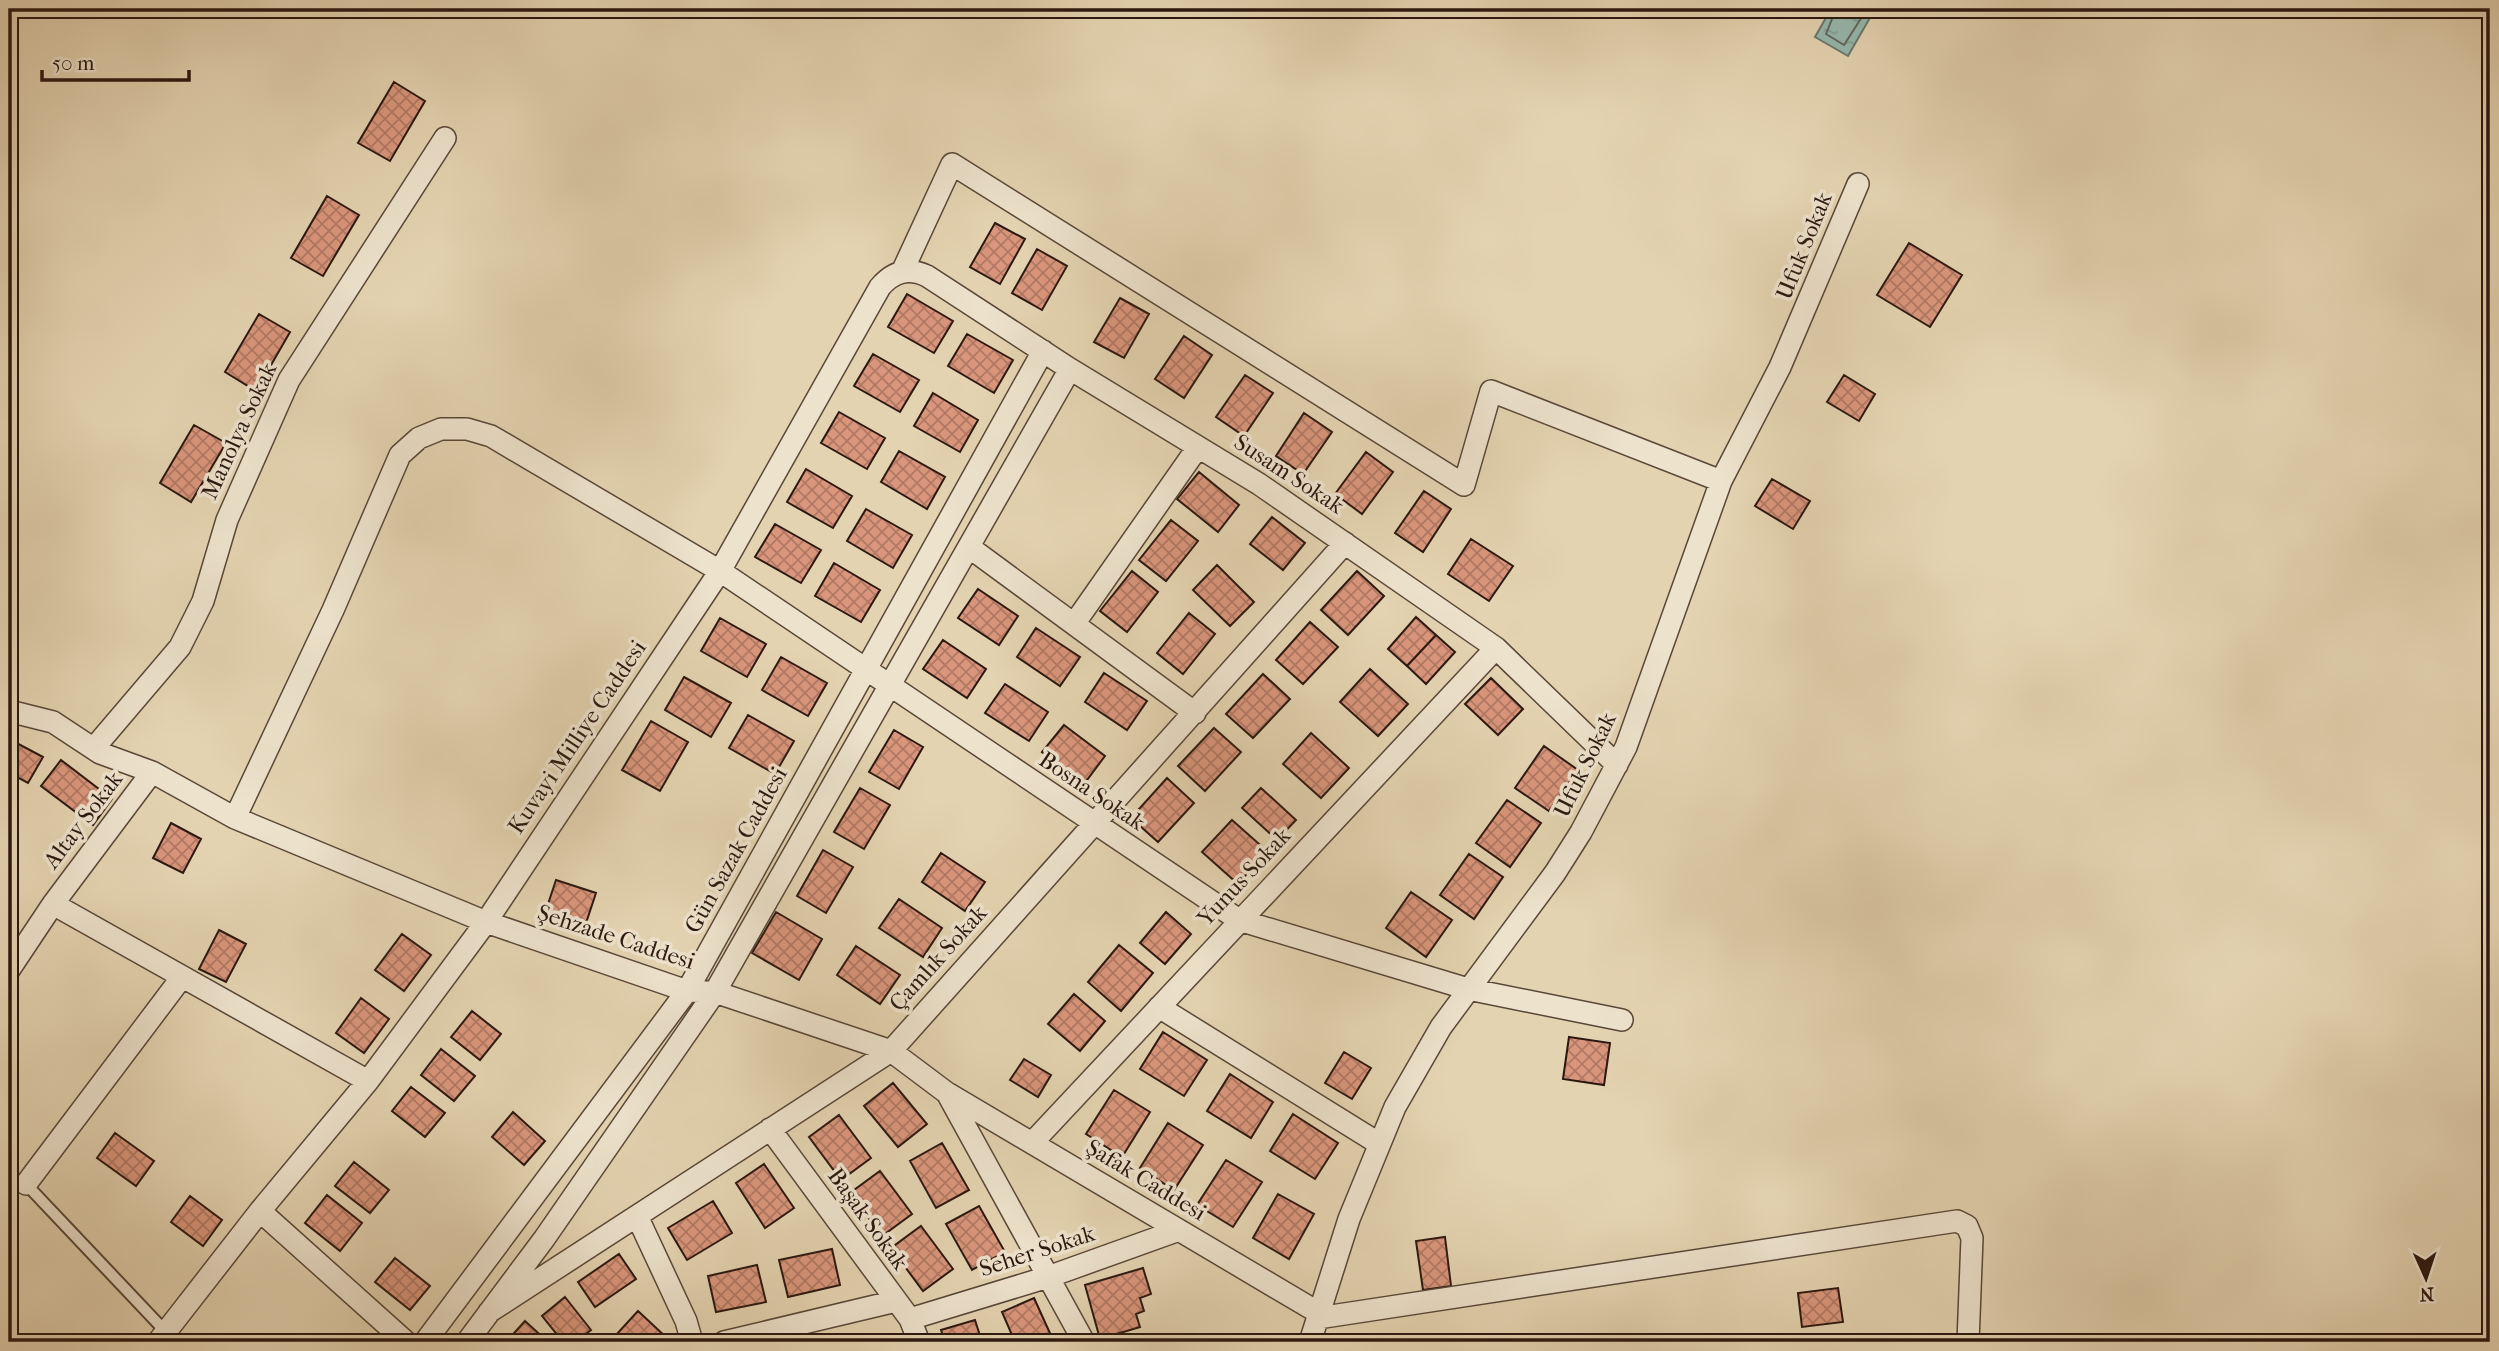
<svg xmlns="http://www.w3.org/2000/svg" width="2499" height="1351" font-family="'IM FELL French Canon',serif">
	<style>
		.water { fill: url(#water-ripples); stroke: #6b786e; stroke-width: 2 }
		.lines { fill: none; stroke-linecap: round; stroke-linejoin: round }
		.shore { stroke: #60685e; stroke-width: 2 }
		.building { fill: url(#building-cross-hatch); stroke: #2b1810; stroke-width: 2 }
		.lane-casing { stroke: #594738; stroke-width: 14 }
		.street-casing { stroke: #594738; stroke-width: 24 }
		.lane { stroke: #ede2cc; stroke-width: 10 }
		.street { stroke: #ede2cc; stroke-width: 21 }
		.labels { text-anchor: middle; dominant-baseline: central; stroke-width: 7; stroke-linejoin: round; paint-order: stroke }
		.street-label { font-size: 23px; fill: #2b1810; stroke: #ede2cc }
	</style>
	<defs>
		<pattern id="water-ripples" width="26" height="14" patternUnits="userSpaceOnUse" patternTransform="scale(1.75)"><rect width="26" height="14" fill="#95b8ad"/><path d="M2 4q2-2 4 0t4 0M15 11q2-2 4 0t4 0" fill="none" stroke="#819d94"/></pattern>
		<pattern id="building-cross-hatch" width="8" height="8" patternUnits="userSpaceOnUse" patternTransform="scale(1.75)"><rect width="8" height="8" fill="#da967c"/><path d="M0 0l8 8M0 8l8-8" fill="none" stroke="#b17964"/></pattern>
	</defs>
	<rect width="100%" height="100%" fill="#e4d3b1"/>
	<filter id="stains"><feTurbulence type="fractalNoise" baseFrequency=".00286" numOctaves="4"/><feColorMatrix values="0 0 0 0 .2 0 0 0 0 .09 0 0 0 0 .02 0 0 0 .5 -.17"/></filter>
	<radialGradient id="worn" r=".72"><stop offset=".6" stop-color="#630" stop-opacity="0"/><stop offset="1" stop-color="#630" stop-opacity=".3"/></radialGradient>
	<path class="water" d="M1831,9h44l-27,47 -33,-19z"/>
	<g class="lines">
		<path class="shore" d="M1836,9l-10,25 18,11 23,-36"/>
	</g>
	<path class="building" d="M394,82l31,19 -35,60 -32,-18z
		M327,196l32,19 -36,61 -32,-18z
		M995,223l30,16 -25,45 -30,-17z
		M1909,243l53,32 -32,52 -53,-32z
		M1037,249l30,17 -25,44 -30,-17z
		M907,294l46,27 -19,32 -46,-26z
		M1120,298l29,16 -25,44 -30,-16z
		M259,314l31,18 -34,59 -31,-19z
		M967,334l46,26 -19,33 -46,-27z
		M1184,336l28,19 -28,43 -29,-19z
		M873,354l46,26 -19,32 -46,-26z
		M1245,375l28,18 -29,43 -28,-19z
		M1844,375l31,19 -16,27 -32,-19z
		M933,393l45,27 -18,32 -46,-26z
		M839,412l46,26 -18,31 -46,-26z
		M1304,413l28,19 -29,42 -27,-18z
		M194,425l32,18 -35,59 -31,-19z
		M899,451l46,26 -18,32 -46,-27z
		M1366,452l27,20 -31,42 -27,-20z
		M806,469l46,27 -19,32 -46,-26z
		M1199,472l40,33 -21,27 -41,-33z
		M1772,479l38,22 -17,28 -38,-23z
		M1424,491l27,18 -28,43 -28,-19z
		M866,509l46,26 -19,33 -46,-27z
		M1272,517l33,26 -22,27 -33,-26z
		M1171,520l27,21 -32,40 -27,-21z
		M775,524l46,26 -20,33 -46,-26z
		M1471,539l42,27 -24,35 -41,-27z
		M834,563l46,27 -19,32 -46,-26z
		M1217,565l37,37 -24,24 -37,-36z
		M1132,571l26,21 -31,40 -27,-21z
		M1357,571l27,25 -36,39 -27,-25z
		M978,589l40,27 -19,29 -41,-27z
		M1189,613l26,21 -32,40 -26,-21z
		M1416,617l20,18 -29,31 -19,-17z
		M720,618l46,26 -19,33 -46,-26z
		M1310,622l28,25 -35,37 -27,-24z
		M1036,628l44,29 -20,29 -43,-29z
		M1436,635l19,17 -29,32 -19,-18z
		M943,640l43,29 -19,29 -44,-29z
		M781,657l46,26 -19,33 -46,-26z
		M1370,669l38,35 -30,32 -38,-34z
		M1104,673l43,28 -20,29 -42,-28z
		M1263,674l27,25 -37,39 -27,-24z
		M684,677l47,26 -20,34 -46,-27z
		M1491,678l32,31 -25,26 -33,-31z
		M1005,684l43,28 -19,29 -44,-28z
		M748,715l46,26 -19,33 -46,-26z
		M651,721l37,21 -28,49 -38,-21z
		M1064,725l41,31 -21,28 -42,-32z
		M1214,728l27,24 -36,39 -27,-25z
		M894,730l29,17 -24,42 -30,-17z
		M1311,733l38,35 -28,30 -38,-34z
		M9,739l34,18 -15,26 -19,-10z
		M1544,746l34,24 -29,41 -34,-23z
		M61,760l51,39 -19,26 -52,-39z
		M1167,778l27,25 -36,39 -27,-24z
		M860,788l30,17 -26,44 -30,-17z
		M1261,788l35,32 -19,20 -35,-32z
		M1507,800l34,23 -31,44 -34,-24z
		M1232,820l35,31 -29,33 -36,-32z
		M171,823l30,16 -18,34 -30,-15z
		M823,850l30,17 -27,46 -29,-17z
		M941,853l44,29 -20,29 -43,-29z
		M1469,854l34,23 -29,42 -34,-24z
		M556,880l40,13 -10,30 -40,-13z
		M1411,892l41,28 -26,37 -40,-29z
		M899,899l43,29 -19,29 -44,-29z
		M776,912l46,27 -23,41 -47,-27z
		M1166,912l25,22 -26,30 -25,-21z
		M219,930l27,14 -20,38 -27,-13z
		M402,934l29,21 -27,36 -29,-21z
		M1119,945l34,28 -32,38 -33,-29z
		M856,946l44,29 -20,29 -43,-29z
		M1074,994l31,27 -25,30 -32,-27z
		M361,998l28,21 -25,34 -28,-20z
		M472,1011l29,23 -21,26 -29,-23z
		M1163,1032l44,28 -23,36 -44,-27z
		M1569,1037l41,6 -6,42 -41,-6z
		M441,1049l34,27 -21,25 -33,-26z
		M1344,1052l27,16 -19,31 -27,-16z
		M1024,1059l27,16 -13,22 -28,-17z
		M1230,1074l43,28 -22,36 -44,-27z
		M893,1083l34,41 -29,23 -34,-41z
		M411,1087l34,26 -20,24 -33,-26z
		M1114,1090l36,22 -28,45 -36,-23z
		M513,1112l32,29 -21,24 -32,-28z
		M1293,1114l45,29 -23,36 -45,-28z
		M839,1115l32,43 -30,22 -32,-43z
		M1168,1123l35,22 -29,45 -34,-22z
		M115,1133l39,28 -18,25 -39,-28z
		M942,1143l27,47 -33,18 -26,-47z
		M1226,1160l36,22 -29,45 -36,-22z
		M354,1162l35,28 -19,23 -35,-27z
		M764,1164l30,44 -29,20 -29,-45z
		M880,1171l32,43 -30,22 -32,-43z
		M1278,1194l36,20 -25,45 -36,-21z
		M327,1195l35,28 -22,28 -35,-28z
		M190,1196l32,24 -19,26 -32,-24z
		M713,1201l19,32 -45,27 -19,-32z
		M979,1206l26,46 -33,18 -26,-46z
		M921,1226l32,43 -30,22 -32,-43z
		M1445,1237l6,49 -28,4 -7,-49z
		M832,1249l8,36 -52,12 -9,-37z
		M619,1254l17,25 -41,28 -17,-25z
		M395,1258l35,28 -20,24 -35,-28z
		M757,1265l9,37 -50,10 -8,-36z
		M1143,1268l8,26 -11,4 4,13 -8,3 4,13 -40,12 -15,-54z
		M1838,1288l5,34 -41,5 -4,-34z
		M565,1297l26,33 -16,12h-12l-21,-26z
		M1034,1298l20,44h-39l-13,-30z
		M638,1311l29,27 -4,4h-39l-8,-7z
		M975,1320l7,22h-37l-4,-12z
		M525,1321l23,21h-42z
		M851,1335l2,7h-23z
		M1569,1335l1,7h-36v-1z"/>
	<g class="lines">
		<g class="lane-casing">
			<path id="lane" d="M26,1184l140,148"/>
		</g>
		<g class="street-casing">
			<path id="street" d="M902,272l50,-108 512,321 27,-94 230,90
				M969,547l226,166
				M1074,624l124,-177
				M9,711l44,11 47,31 52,19 83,46 251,104 201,69 28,1 176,59 56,42 137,249
				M94,748l86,-101 23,-46 24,-81 62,-140 156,-242
				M235,818l98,-208 67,-155 19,-17 22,-9h26l24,7 229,135 519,349 229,69 154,31
				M53,904l315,177
				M9,970l44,-66 99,-132
				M1159,1007l219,136
				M949,1094l370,219
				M770,1129l140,190 9,23
				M1032,1143l464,-495
				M26,1184l156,-207
				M260,1211l146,131
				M637,1216l49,105 6,21
				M489,1312l402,-261 454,-508
				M1318,1318l639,-97 10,5 5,12 -4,104
				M910,1319l138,-42 131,-47
				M158,1342l102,-131 108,-130 118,-159 234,-351 160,-284c13,-15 28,-20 47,-11l143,93 189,115 237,164 121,117
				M425,1342l262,-351 356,-640
				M467,1342l77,-103 171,-247 355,-623
				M724,1342l172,-41
				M1310,1342l39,-123 46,-112 46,-80 114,-154 26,-41 45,-85 95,-266 59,-114 78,-183"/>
		</g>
		<use href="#lane" class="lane"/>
		<use href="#street" class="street"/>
	</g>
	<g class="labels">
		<g class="street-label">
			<text transform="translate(1804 246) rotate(-68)">Ufuk Sokak</text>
			<text transform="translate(239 431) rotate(-65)">Manolya Sokak</text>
			<text transform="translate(1289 474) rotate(33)">Susam Sokak</text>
			<text transform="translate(577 737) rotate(-56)">Kuvayi Milliye Caddesi</text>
			<text transform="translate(1585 765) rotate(-64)">Ufuk Sokak</text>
			<text transform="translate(1092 791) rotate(34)">Bosna Sokak</text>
			<text transform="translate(83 820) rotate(-53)">Altay Sokak</text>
			<text transform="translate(736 850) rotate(-61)">Gün Sazak Caddesi</text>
			<text transform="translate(1244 877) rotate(-47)">Yunus Sokak</text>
			<text transform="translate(616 937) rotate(18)">Şehzade Caddesi</text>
			<text transform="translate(938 958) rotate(-48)">Çamlık Sokak</text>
			<text transform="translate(1146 1180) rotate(31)">Şafak Caddesi</text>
			<text transform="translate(868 1219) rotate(54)">Başak Sokak</text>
			<text transform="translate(1037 1251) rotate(-18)">Seher Sokak</text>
		</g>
	</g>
	<rect width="2499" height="1351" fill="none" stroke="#e4d3b1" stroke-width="35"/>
	<rect x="10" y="10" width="2478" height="1330" fill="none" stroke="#2b1810" stroke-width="3.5"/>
	<rect x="18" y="18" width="2464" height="1316" fill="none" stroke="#2b1810" stroke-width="2"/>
	<g transform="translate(2426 1278) rotate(177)" stroke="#ede2cc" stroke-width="5" paint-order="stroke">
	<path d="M0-5L12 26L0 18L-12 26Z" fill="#2b1810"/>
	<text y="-10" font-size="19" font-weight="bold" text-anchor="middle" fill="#2b1810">N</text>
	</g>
	<path d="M42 70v10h147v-10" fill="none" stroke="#2b1810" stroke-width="3.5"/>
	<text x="52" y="70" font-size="21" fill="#2b1810" stroke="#ede2cc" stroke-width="5" paint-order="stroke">50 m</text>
	<rect width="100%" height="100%" filter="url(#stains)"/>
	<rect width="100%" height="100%" fill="url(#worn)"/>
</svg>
